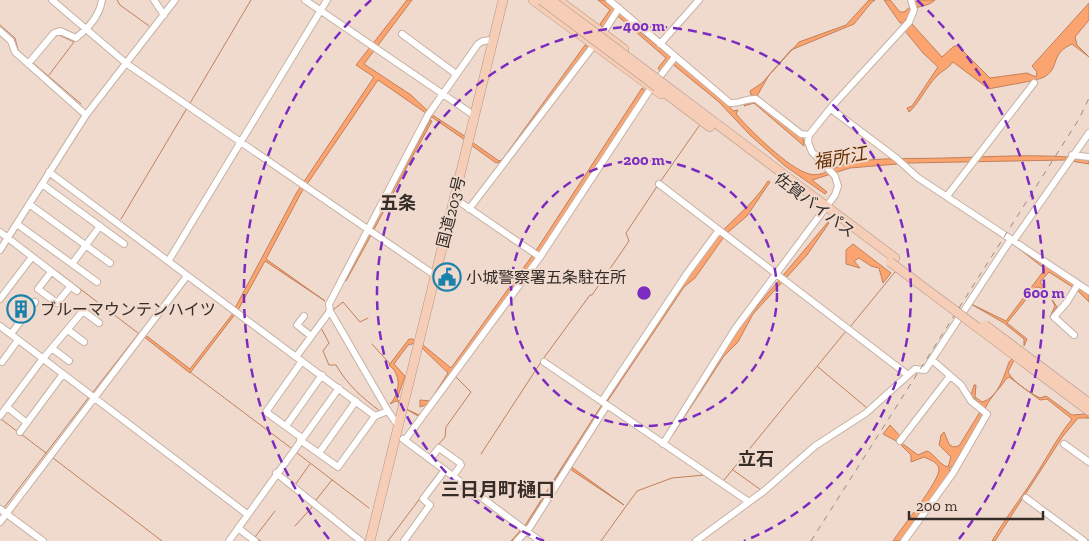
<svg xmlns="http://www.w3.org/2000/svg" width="1089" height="541" font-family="'Zilla Slab','Noto Sans JP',serif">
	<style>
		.water { fill: #fca46f; stroke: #c1805a }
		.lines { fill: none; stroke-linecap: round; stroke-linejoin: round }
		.stream { stroke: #c1805a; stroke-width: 1 }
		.minor-casing { stroke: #c6b1a5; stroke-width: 8 }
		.highway-casing { stroke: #b39685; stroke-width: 10 }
		.minor { stroke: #fff; stroke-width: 6 }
		.highway { stroke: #f6ceb7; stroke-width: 9 }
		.rail { stroke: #9a8a81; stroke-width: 1; stroke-dasharray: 6 6; stroke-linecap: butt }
		.highway-bridge-casing { stroke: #b39685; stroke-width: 10; stroke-linecap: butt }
		.highway-bridge { stroke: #f6ceb7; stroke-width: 9 }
		.ring { fill: none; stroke: #7b2cbf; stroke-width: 2.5; stroke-dasharray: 9 6 }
		.labels { text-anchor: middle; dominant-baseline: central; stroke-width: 4; stroke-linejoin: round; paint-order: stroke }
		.street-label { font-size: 16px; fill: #362d29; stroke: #f0dace }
		.poi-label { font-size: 16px; fill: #362d29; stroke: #f0dace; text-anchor: start }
		.water-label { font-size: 18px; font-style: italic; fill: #642e03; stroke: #f0dace }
		.neighbourhood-label { font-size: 18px; font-weight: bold; fill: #362d29; stroke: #f0dace }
		.quarter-label { font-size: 19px; font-weight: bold; fill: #362d29; stroke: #f0dace }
		.centre { fill: #7b2cbf; stroke: #f0dace; stroke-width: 2.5 }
		.ring-label { font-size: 15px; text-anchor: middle; font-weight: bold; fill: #7b2cbf; stroke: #f0dace; stroke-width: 4; stroke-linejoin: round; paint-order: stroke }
	</style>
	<rect width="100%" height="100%" fill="#f0dace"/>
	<path class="water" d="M407,0h5l-48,64 47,31 20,19 35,23 -1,3 -87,-60 -77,113 -35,66 59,42 -60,-40 -27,49 -3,-2 62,-116 77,-115 -18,-12z
		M598,0h5l13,9 25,24 83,67 9,11 5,-1 -2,4c15,17 52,54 73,60 14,4 27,-9 40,-11 26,-6 68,-4 95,-5 49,-1 97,-5 145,1v5l-24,-4 -156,3 -59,5 -38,12 15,12 -2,2 -40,-28 -34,-30 -32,-34 -49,-40 -9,10 -3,-4 8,-10 -53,-46 -10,15 -3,-3 10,-14z
		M869,0h6l-4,3 -17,21 -63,26 -22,25 -12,21 -6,-1 -1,-4 12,-8 37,-41 47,-17z
		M884,0h6l10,12h4l14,-12h17c-7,6 -11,5 -19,8 -5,2 -9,11 -13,15h-3z
		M1089,3v17l-14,17 2,8 12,12 -17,-13c-22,10 -12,22 -26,32 -7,5 -46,10 -57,13l-36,-27c-5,7 -12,9 -17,15 -9,9 -19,29 -27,35l-2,-4 5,-2 26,-39 -15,-14 -18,-22 7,-7 30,33 12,-11h4l32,32 37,-5 9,4 1,-5 -5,-6z
		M585,45l3,2 -85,114 -7,2 -25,-18 1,-3 27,19 3,-1z
		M642,88l4,3 -106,162 -120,164 -14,-8 13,6 9,-11 -8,3v-7l10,1 18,-28 -27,-26 2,-2 28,23 86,-119z
		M748,101h9l46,37 1,8 -50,-43 -10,3z
		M430,120l2,1c-30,53 -56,107 -86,160l-2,-1z
		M768,181l2,1 -23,34 -21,18 -31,44 -11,9 -118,176 58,42 -60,-40 -37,60 -13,16h-3l15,-17c59,-94 118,-186 182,-276 17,-24 44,-41 60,-67z
		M828,222l1,1 -22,32 -54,59 -15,28 -14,14 -52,80 65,-106z
		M853,244l38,29 -8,10 -4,-15 -8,-2 -12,-8 -5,3 6,7 -14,-4v-14z
		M1013,244l76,50v8l-12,-12 -28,-18 -9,10 17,25 -7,10 5,-11c-4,-8 -9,-19 -19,-19l-29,36 20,16 -3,7v-7l-20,-16 -33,-19 35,17 39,-52z
		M234,312l2,1 -46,60 -47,-37 1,-2 46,35z
		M409,339h4l3,4 -8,2 -14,19 11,12 -8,23 5,5 -6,-3 -6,3c10,-11 12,-29 -1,-39z
		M1012,359l2,1 -6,12c5,10 22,21 32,26l6,-2 26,19 14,-1 3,4h-11l-15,18 -68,105h-3c11,-19 24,-36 36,-54 16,-23 27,-47 44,-68l-25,-20 -7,1 -31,-23 -3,2c-7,11 -19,21 -22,33l-31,54 -4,2 2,5 -51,68h-7c8,-13 47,-60 46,-72 -1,-7 -9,-9 -15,-12l-13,5v-7l-13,-13 -15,-8 7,-9 11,12 -2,4 19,14 9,-4c8,3 12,14 21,16l3,-10 -12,-12 2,-10 3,-3 5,12 4,3 6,-1 24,-39 -12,-12 3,-10h2l-1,12 7,5c16,-4 22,-26 27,-40z"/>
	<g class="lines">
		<path class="stream" d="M117,0l3,5 29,21
			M0,25l15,13 3,12 11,10
			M32,62l49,42
			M49,75l25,-33 -15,-7 -5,2
			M189,105l62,-105
			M430,120l2,-4
			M660,182l39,-56
			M121,219l66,-111
			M58,272l80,61
			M333,310l10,-8 17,20 8,-4
			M850,327l45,-55
			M321,328l8,15 -6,8 6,14h7c11,19 26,33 44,46
			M372,344l18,20
			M543,359l47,-64h2l37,-54 -3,-8 32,-48
			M818,367l49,41
			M190,372l101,76
			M93,392l46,-59
			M1,419l17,13
			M21,434l25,19
			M438,445l7,-8 1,-10 25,-35 -15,-15
			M297,453l72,55
			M481,454l60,-92
			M53,458l109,83
			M787,466l25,-21
			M733,470l28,20
			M724,480l122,-149
			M295,485l15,-21
			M427,488l13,-17
			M316,500l16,-20
			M3,509l86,-112
			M1041,513l37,28
			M295,526l18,-20
			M261,541l-6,-4 20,-26
			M388,541l33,-44
			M601,541l36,-50 35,-13 33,-3
			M1089,541v-1"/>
		<g class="minor-casing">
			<path id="minor" d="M52,0l75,64 309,212
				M154,0l10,15
				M305,0l170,116
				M609,0l121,103c10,1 16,-5 26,-4l45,35 8,1
				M0,31l11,10 4,11 71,63
				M603,33l16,-25
				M402,34l54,40
				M660,44l39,-44
				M28,64l26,-31 6,-2 16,7c13,-11 23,-21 26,-38
				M831,109l65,49 21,19 172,114
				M1072,155l17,2
				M49,172l326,244 13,-5
				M42,184l82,60
				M659,184l249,191
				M947,196l87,-113
				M454,198l86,59
				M29,204l81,59
				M469,209l125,-164
				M17,224l80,58
				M0,232l77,59
				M1014,240l75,-107
				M0,250l86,-135 89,-115
				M169,260l158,-260
				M72,264l28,-38
				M51,272l-13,17 19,14 14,-17
				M0,299l32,-42
				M304,316l-7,9 14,11
				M0,326l247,188
				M68,330l16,12
				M11,334l24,-32
				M1074,335l-20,-18 13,-15 11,-18
				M53,349l16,12
				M296,357l34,-46
				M2,362l16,-22
				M544,362l205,140
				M602,401l86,-129 31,-42
				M7,407l20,16
				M0,416l41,-55 42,-50 16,12
				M286,426l36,-51
				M399,427l-11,-16 -58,-100 -1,-7 99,-189 50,-71 5,-3 10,-1
				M20,432l43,-58
				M302,438l-36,-26 36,-51
				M403,439l137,102
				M300,440l38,27 37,-51
				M405,440l135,-183 111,-169 24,-31
				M900,441l50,-65
				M663,444l72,-115 100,-134 3,-9 -3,-10 -23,-24 -4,-10 1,-7 25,-31 75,-82 5,-12 -3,-10
				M1064,444l25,18
				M319,453l37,-52
				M430,459l9,-11 21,15 1,2 -8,11
				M276,473l85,68
				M1026,498l58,43
				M0,509l43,32
				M0,522l187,-246
				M238,528l17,13
				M229,541l110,-153
				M404,541l26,-36 -7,-6 22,-29
				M517,541l13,-14 77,-122
				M696,541l68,-50 51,-45 51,-33 49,-44 10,1 86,-131
				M904,541l49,-68 34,-59 -16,-13 -10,-16 -29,-25"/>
		</g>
		<g class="highway-casing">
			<path id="highway" d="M533,0l128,94
				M558,0l66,49
				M661,82l234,176
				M657,87l53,40
				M1033,361l56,42
				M1029,366l60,45
				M370,541l133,-541"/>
		</g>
		<use href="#minor" class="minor"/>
		<use href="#highway" class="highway"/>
		<path class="rail" d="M811,541l268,-422 10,-21"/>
		<g class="highway-bridge-casing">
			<path id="highway-bridge" d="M541,0l116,87
				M551,0l110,82
				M890,262l139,104
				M985,325l48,36"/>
		</g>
		<use href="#highway-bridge" class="highway-bridge"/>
	</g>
	<g class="ring">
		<circle cx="644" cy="293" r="133"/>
		<path d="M544 541A267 267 0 1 1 744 541"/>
		<path d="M329 539A400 400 0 0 1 371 0M917 0A400 400 0 0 1 959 539"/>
	</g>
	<defs>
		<g id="civic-ring" transform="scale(1.4375)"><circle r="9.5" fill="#f0dace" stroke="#1a81ab" stroke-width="1.5"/><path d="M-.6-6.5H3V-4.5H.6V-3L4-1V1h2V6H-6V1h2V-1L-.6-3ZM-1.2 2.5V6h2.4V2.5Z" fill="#1a81ab"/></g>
		<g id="building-ring" transform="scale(1.4375)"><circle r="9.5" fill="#f0dace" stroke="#1a81ab" stroke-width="1.5"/><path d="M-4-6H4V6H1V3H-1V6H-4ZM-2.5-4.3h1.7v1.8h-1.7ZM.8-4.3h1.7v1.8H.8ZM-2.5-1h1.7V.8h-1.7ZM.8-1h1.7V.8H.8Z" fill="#1a81ab"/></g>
	</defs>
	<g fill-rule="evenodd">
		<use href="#civic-ring" x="447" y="277"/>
		<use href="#building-ring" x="21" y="309"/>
	</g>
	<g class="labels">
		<g class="street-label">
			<text transform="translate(815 205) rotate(37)">佐賀バイパス</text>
			<text transform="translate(451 212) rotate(-76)">国道203号</text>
		</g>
		<g class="poi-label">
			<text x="466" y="277">小城警察署五条駐在所</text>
			<text x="40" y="309">ブルーマウンテンハイツ</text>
		</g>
		<g class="water-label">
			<text transform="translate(840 158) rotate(-10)">福所江</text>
		</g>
		<g class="neighbourhood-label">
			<text x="398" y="203">五条</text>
			<text x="756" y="459">立石</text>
		</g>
		<g class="quarter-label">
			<text x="498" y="489">三日月町樋口</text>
		</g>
	</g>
	<circle cx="644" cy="293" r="8" class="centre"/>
	<g class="ring-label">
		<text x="644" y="31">400 m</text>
		<text x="644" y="165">200 m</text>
		<text x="1044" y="298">600 m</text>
	</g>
	<path d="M909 511v8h134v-8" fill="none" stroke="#362d29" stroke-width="2.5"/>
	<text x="916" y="511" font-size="15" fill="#362d29" stroke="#f0dace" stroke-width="4" paint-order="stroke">200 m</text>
</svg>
